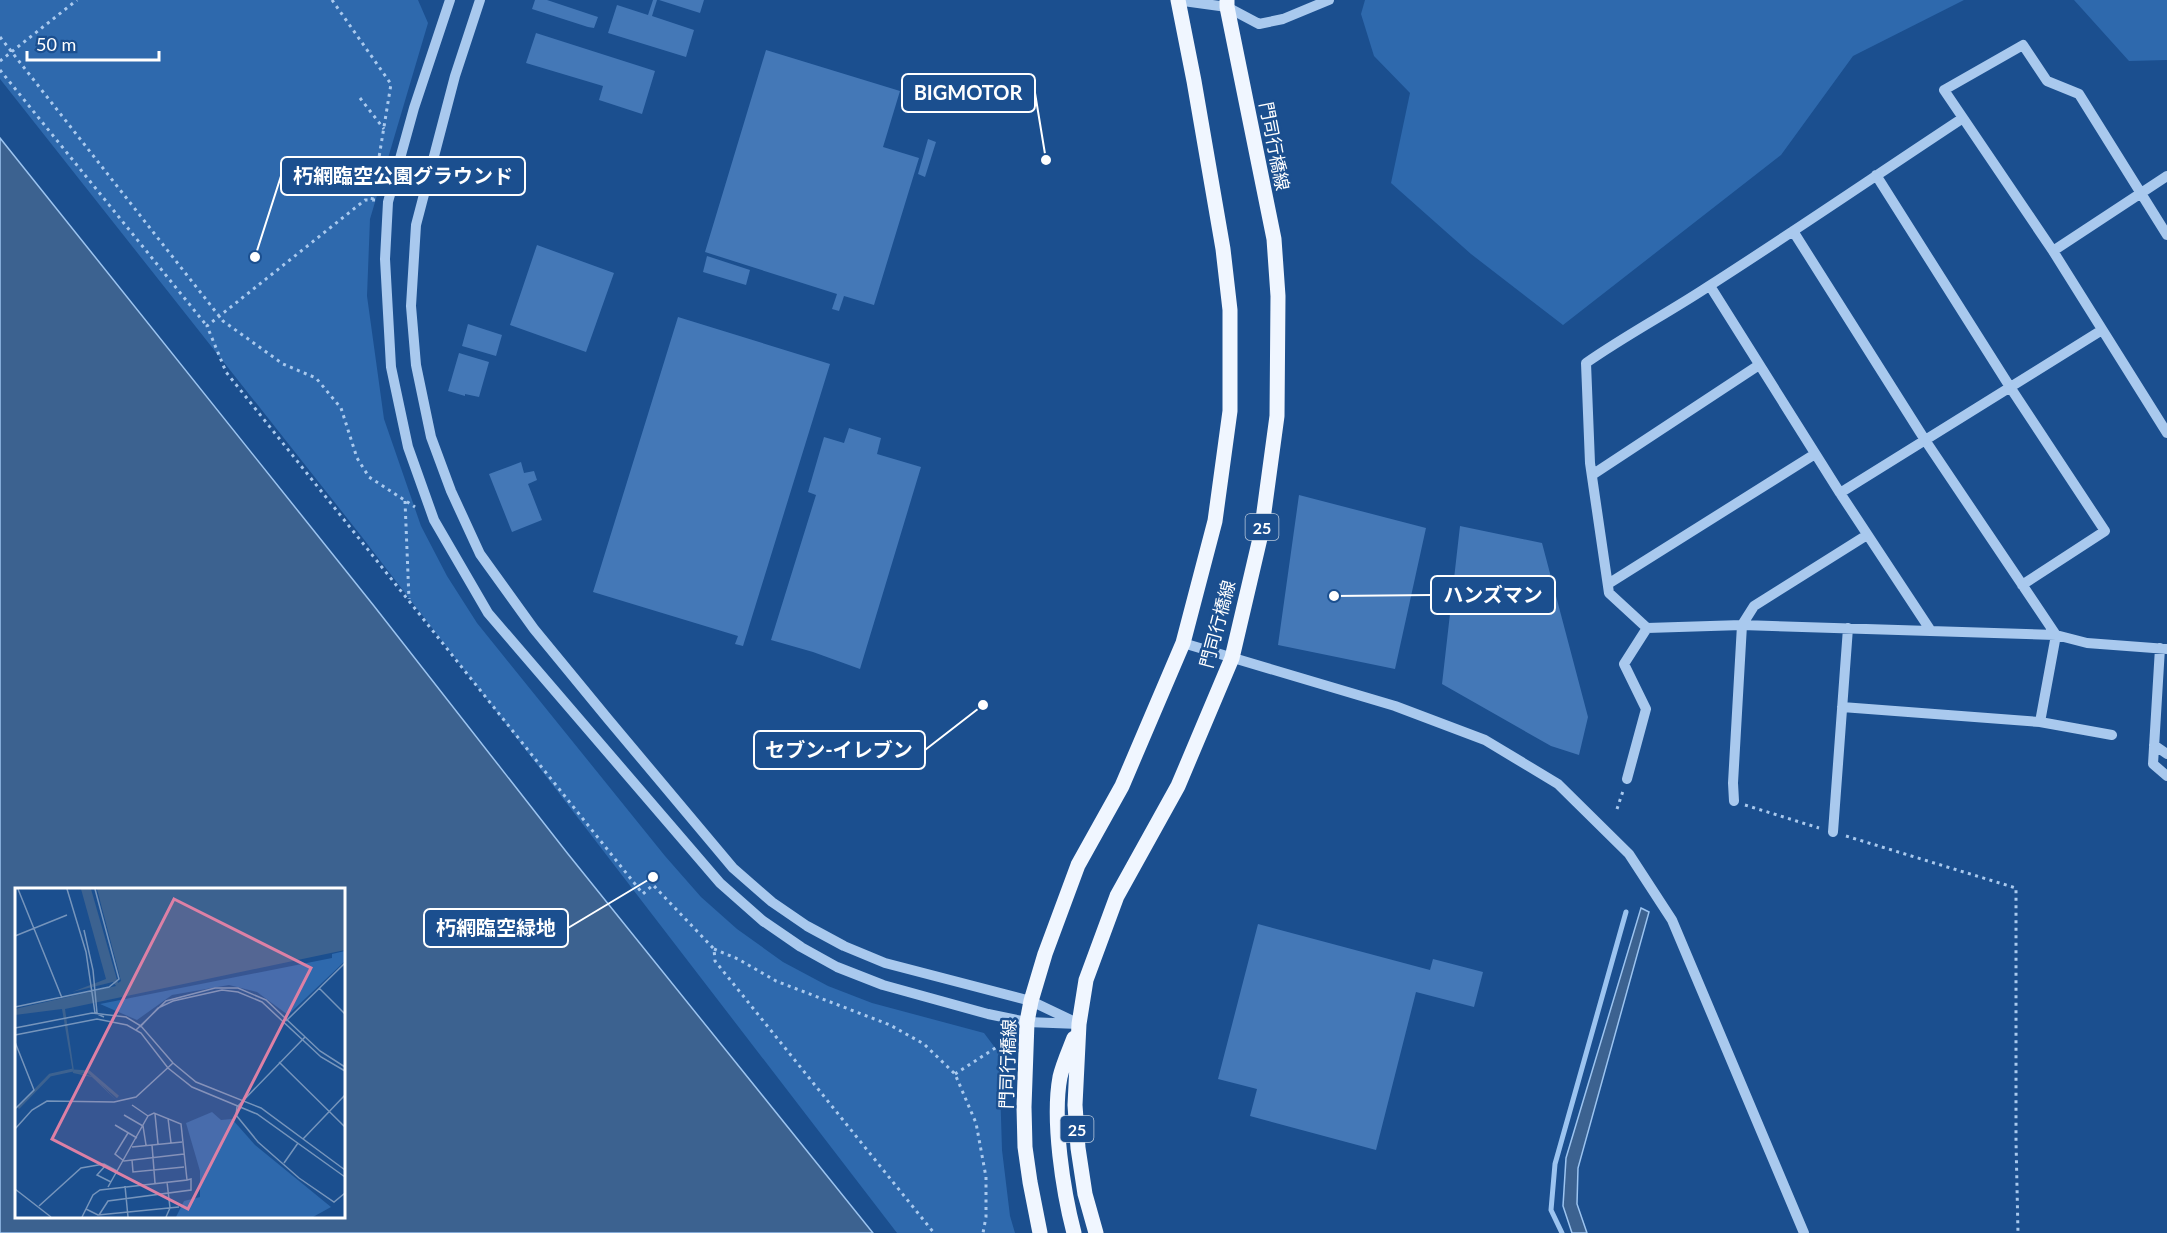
<svg xmlns="http://www.w3.org/2000/svg" width="2167" height="1233" font-family="Lato,'Noto Sans JP',sans-serif">
	<style>
		.green { fill: #2e69ad }
		.water { fill: #3c6290; stroke: #9cc4f0; stroke-width: 1.5; fill-rule: evenodd }
		.lines { fill: none; stroke-linecap: round; stroke-linejoin: round }
		.stream { stroke: #9cc4f0; stroke-width: 5 }
		.building { fill: #4478b7 }
		.path { stroke: #a9c9ee; stroke-width: 3; stroke-dasharray: 3 4.5; stroke-linecap: butt }
		.minor { stroke: #a9c9ee; stroke-width: 10 }
		.major { stroke: #f0f6ff; stroke-width: 15 }
		.labels { text-anchor: middle; dominant-baseline: central; stroke-width: 5; stroke-linejoin: round; paint-order: stroke }
		.shield { fill: #1b4f8f; stroke: #bbcadd; stroke-width: 1.5 }
		.shield-label { font-size: 16px; font-weight: bold; fill: #fff }
		.street-label { font-size: 18px; fill: #fff; stroke: #1b4f8f }
		.inset-river { fill: none; stroke: #3c6290; stroke-width: 3 }
		.inset-road { fill: none; stroke: #7695bc; stroke-width: 1.5 }
		.view { fill: #dd80a5; fill-opacity: 0.15; stroke: #dd80a5; stroke-width: 3 }
		.inset-edge { fill: none; stroke: #fff; stroke-width: 3 }
		.leader { fill: none; stroke: #fff; stroke-width: 2 }
		.callout-dot { fill: #fff; stroke: #1b4f8f; stroke-width: 2 }
		.callout { fill: #1b4f8f; stroke: #fff; stroke-width: 2 }
		.callout-label { font-size: 20px; text-anchor: middle; font-weight: bold; fill: #fff }
	</style>
	<rect width="100%" height="100%" fill="#1b4f8f"/>
	<path class="green" d="M0,0h418l10,23 -58,196 -3,77 17,123 37,107 26,50 30,47 188,233 36,41 36,32 46,33 45,24 44,17 112,30 18,24 -2,28 2,65 8,66 5,17h-118l-535,-696 -362,-458z
		M1365,0h599l-111,56 -72,99 -218,170 -92,-71 -80,-71 19,-90 -36,-37 -13,-42z
		M2074,0h93v60l-38,1z"/>
	<path class="water" d="M0,138l374,468 194,248 305,379h-873zM16,890h328v326h-328z
		M1641,908l8,4 -71,256 -1,36 10,29h-15l-9,-27 3,-48z"/>
	<g class="lines">
		<path class="stream" d="M1562,1233l-11,-23 4,-46 71,-252"/>
	</g>
	<path class="building" d="M535,0h12l51,17 -4,11 -6,-1 -56,-18z
		M653,0h4l-5,16 42,14 -8,27 -78,-24 9,-28 31,10z
		M659,0h45l-4,13z
		M536,33l119,38 -13,43 -43,-14 4,-14 -77,-23z
		M766,50l134,41 -17,56 36,11 -45,147 -30,-9 -5,15 -7,-2 5,-15 -132,-42z
		M928,139l8,3 -11,35 -7,-3z
		M537,245l77,28 -28,79 -76,-27z
		M707,256l43,14 -4,15 -43,-13z
		M678,317l152,47 -87,282 -8,-2 3,-8 -145,-44z
		M468,324l34,11 -6,21 -34,-10z
		M459,353l30,9 -10,35 -14,-3v2l-17,-5z
		M849,428l32,10 -4,16 44,13 -61,202 -47,-17 -42,-12 45,-145 -8,-3 16,-55 20,6z
		M521,462l3,11 10,-2 3,9 -9,4 14,36 -30,12 -23,-58z
		M1299,495l127,33 -31,141 -117,-24z
		M1460,526l82,17 46,174 -9,38 -28,-9 -109,-62z
		M1258,924l172,46 3,-11 50,13 -9,35 -58,-15 -40,158 -126,-34 7,-27 -39,-10z"/>
	<g class="lines">
		<path class="path" d="M332,0l59,84 -19,116
			M0,37l223,284 60,43 33,14 25,30 16,50 12,19 46,30
			M0,61l77,-61
			M0,70l207,256
			M360,98l24,31
			M375,200h-10l-158,126 19,46 417,522 10,-9 61,64 1,12 219,272
			M405,501l4,98
			M1745,805l74,23
			M1617,809l6,-18
			M1846,836l170,52v253l2,92
			M714,949l24,10 38,22 114,44 34,19 31,30 21,49 10,54v40l-3,16
			M955,1074l48,-31"/>
		<path class="minor" d="M450,0l-36,108 -26,94 -3,57 6,108 17,80 26,73 54,93 232,270 43,38 38,26 36,20 46,18 105,29 39,8 52,2
			M480,0l-25,76 -39,149 -5,81 5,59 15,72 20,54 29,63 54,75 74,90 125,149 39,34 35,24 37,20 41,17 146,38 42,20
			M1176,0l51,7 32,17 24,-5 46,-19
			M1963,118l-19,-28 79,-45 24,36 32,13 88,141
			M1876,175l134,212 95,144 -83,54
			M1793,231l132,209 131,195 -16,87 -198,-15
			M2053,251l114,-75
			M1710,286l130,207 91,138
			M2167,433l-114,-182 -90,-133c-85,56 -168,113 -254,168 -41,27 -83,49 -123,77l4,100 19,130 38,35 95,-3 314,10 31,8 80,6
			M1592,475l167,-110
			M1840,493l262,-163
			M1608,584l207,-130
			M1183,643l212,63 90,34 73,44 71,70 43,66 132,313
			M2160,648l-7,116 14,12
			M2040,722l72,13
			M2154,745l13,9
			M1627,779l19,-70 -22,-45 23,-36
			M1734,801l-1,-18 9,-158 12,-19 113,-71
			M1833,832l15,-204"/>
		<path class="major" d="M1074,1038c-5,13 -11,26 -14,39 -8,43 3,114 14,156
			M1040,1233l-10,-51 -5,-35 -1,-40 3,-85 4,-21 14,-47 33,-89 44,-79 61,-143 32,-122 15,-110v-101l-7,-61 -29,-168 -16,-81
			M1096,1233l-11,-39 -7,-46 -3,-43 4,-81 7,-44 31,-84 61,-110 54,-128 29,-124 16,-118 1,-120 -4,-57 -47,-232v-7"/>
	</g>
	<g class="labels">
		<g class="shield">
			<rect x="1245.5" y="514" width="33" height="26" rx="4.5"/>
			<rect x="1060.5" y="1116" width="33" height="26" rx="4.5"/>
		</g>
		<g class="shield-label">
			<text x="1262" y="527">25</text>
			<text x="1077" y="1129">25</text>
		</g>
		<g class="street-label">
			<text transform="translate(1275 146) rotate(79)">門司行橋線</text>
			<text transform="translate(1217 624) rotate(-75)">門司行橋線</text>
			<text transform="translate(1007 1064) rotate(-88)">門司行橋線</text>
		</g>
	</g>
	<g transform="translate(15 888)">
		<rect width="330" height="330" fill="#1b4f8f"/>
		<path d="M330,63v10l-57,54 -31,-23 -28,-7 -57,10 -35,25 -37,-16 232,-46v-4zM197,224l9,8 11,-1 23,26 76,62 -18,10h-137l8,-16 16,-4v-26l-14,-48z" fill="#2e69ad"/>
		<path d="M66,1h10l27,94 3,-2 -24,-92h248v61l-280,59 9,62 20,6 22,23 -24,-23 -19,-4 -11,-64 -47,6v-6l101,-23 -3,-4 -41,10 34,-13z" fill="#3c6290"/>
		<path class="inset-river" d="M59,183l15,1 29,25M3,220l32,-33 23,-5"/>
		<path class="inset-road" d="M3,1l44,109M52,1l19,63 9,61 9,4M69,42l9,40 4,43M0,48l52,-21M304,100l26,26M0,119l94,-20 10,-8 -24,-90M271,133l59,-58M125,139l18,-19 15,-7 49,-11 16,2 24,10 59,55 24,14M0,140l77,-15 34,4 15,9 32,37 23,19 65,26 84,62M121,142l30,-29 49,-13h23l28,12 54,51 25,16M0,147l82,-16 30,6 14,8 27,35 24,19 65,27 88,63M290,149l-68,70 -1,8 22,27 41,36 35,24 11,-9M0,154l19,48 -19,19M264,174l66,65M140,226l3,30M109,227l19,11 3,19M153,230l3,25M100,237l22,13M0,241l17,-19 15,-9 67,1 22,-5 37,-34M113,245l-13,21 9,7 60,-7M288,251l42,-44M137,257l3,38M117,259l50,-5M117,272l1,12 51,-5M269,275l14,-20M91,277l-9,10 14,7M110,298l3,31M93,299l40,-71M0,301l36,28M24,318l42,-38 23,-4 13,7M71,321l12,6 81,-8M84,327l9,-14 83,-11v-11l-4,1M67,329l11,-22 7,-5 87,-10 -6,-56 -27,-11 -6,3 -16,-11M151,329l4,-9 -3,-26"/>
		<path class="view" d="M159,11l137,69 -123,241 -136,-70z"/>
		<rect width="330" height="330" class="inset-edge"/>
	</g>
	<path class="leader" d="M1046 160L1035 93M255 257L281 176M1334 596L1431 595M983 705L925 750M653 877L568 928"/>
	<g class="callout-dot">
		<circle cx="1046" cy="160" r="6"/>
		<circle cx="255" cy="257" r="6"/>
		<circle cx="1334" cy="596" r="6"/>
		<circle cx="983" cy="705" r="6"/>
		<circle cx="653" cy="877" r="6"/>
	</g>
	<g class="callout">
		<rect x="902" y="74" width="133" height="38" rx="6"/>
		<rect x="281" y="157" width="244" height="38" rx="6"/>
		<rect x="1431" y="576" width="124" height="38" rx="6"/>
		<rect x="754" y="731" width="171" height="38" rx="6"/>
		<rect x="424" y="909" width="144" height="38" rx="6"/>
	</g>
	<g class="callout-label">
		<text x="968" y="100">BIGMOTOR</text>
		<text x="403" y="183">朽網臨空公園グラウンド</text>
		<text x="1493" y="602">ハンズマン</text>
		<text x="839" y="757">セブン-イレブン</text>
		<text x="496" y="935">朽網臨空緑地</text>
	</g>
	<path d="M27 51v9h132v-9" fill="none" stroke="#ffffff" stroke-width="3"/>
	<text x="36" y="51" font-size="18" fill="#ffffff" stroke="#1b4f8f" stroke-width="4.5" paint-order="stroke">50 m</text>
</svg>
